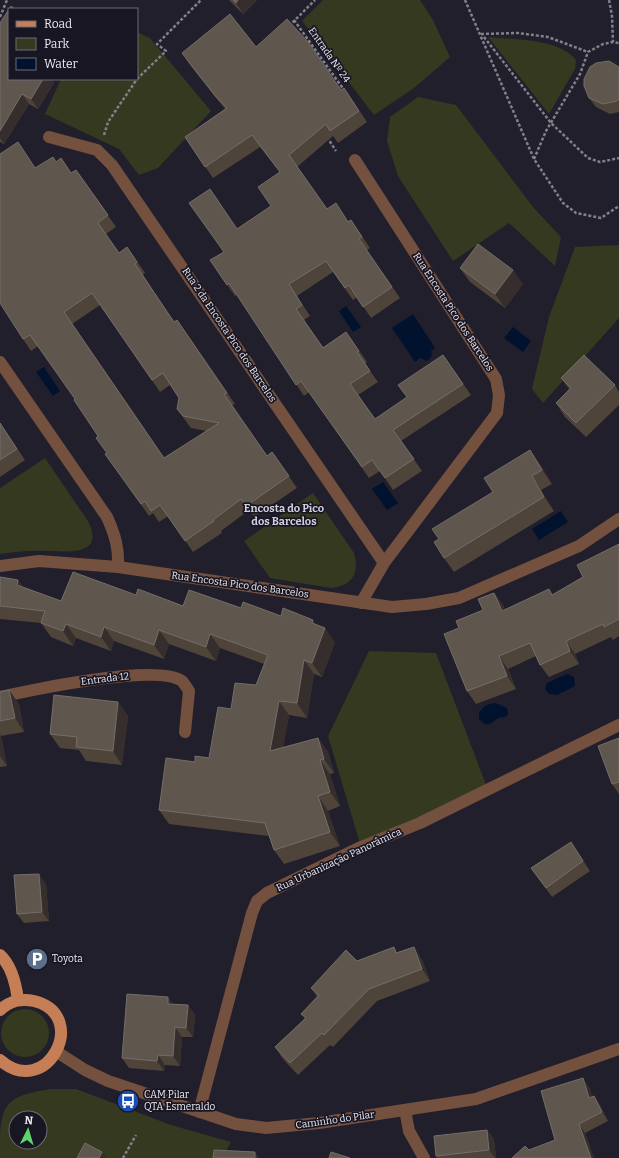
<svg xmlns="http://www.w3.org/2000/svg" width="619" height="1158" font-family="Bitter,serif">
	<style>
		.green { fill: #34391f; fill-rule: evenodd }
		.water { fill: #00122e }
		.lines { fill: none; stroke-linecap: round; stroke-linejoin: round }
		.path { stroke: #81808b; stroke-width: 2.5; stroke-dasharray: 3 2; stroke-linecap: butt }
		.minor { stroke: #74503e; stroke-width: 12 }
		.major { stroke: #c67e57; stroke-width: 12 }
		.wall { fill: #4e443a; fill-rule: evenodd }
		.shaded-wall { fill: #352e2c }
		.building { fill: #5f564e; stroke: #756d68; fill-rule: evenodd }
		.labels { text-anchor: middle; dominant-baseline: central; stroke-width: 3.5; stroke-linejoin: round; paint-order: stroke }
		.street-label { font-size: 10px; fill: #ebeaf3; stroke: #181622 }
		.poi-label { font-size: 10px; fill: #ebeaf3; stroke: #181622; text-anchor: start }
		.neighbourhood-label { font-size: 11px; font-weight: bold; fill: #d0cee0; stroke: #181622 }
	</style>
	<rect width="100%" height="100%" fill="#211f2c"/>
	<path class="green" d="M323,0h97l13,20 17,37 -36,31 -40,27 -72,-94z
		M137,32l13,6 61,73 -53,57 -19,7 -20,-26 -74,-35 16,-35h76z
		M488,37c27,3 70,1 88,23l-1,9 -26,45z
		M418,97l38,8 77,102 28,30 -6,29 -46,-43 -56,38 -55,-85 -11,-35 3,-24z
		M619,245v73l-76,85 -11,-14 17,-72 26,-70z
		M45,458l43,63c18,36 -22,30 -41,30 -16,-1 -32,1 -47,3v-66z
		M313,493l41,60c6,20 -2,33 -23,35l-61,-10 -26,-37z
		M369,651l67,2 52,137 -127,57 -33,-111z
		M1 1033a24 24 0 1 1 48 0a24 24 0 1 1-48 0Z
		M51,1089h25l95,36 60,17 -9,16h-222c0,-50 0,-62 51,-69zM16,1118h24v24h-24z"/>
	<path class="water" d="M346,306l15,21 -8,5 -14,-21z
		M413,314l22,34 -4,3 1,5 -5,5 -7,-3 -5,4 -23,-34z
		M513,327l18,14 -8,11 -19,-14z
		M44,367l16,24 -7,5 -17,-24z
		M383,482l15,21 -11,7 -15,-21z
		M561,511l7,11 -29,18 -7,-11z
		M567,674l7,3 1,9 -18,9 -8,-1 -4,-5 2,-6z
		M495,703l12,5 1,6 -3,3 -7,1 -8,6h-5l-6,-5v-7l7,-7z"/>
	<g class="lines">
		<path class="path" d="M465,0l69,159 29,44 13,10 25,5 18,-12
			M609,0l3,16 1,26
			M0,17l7,-17
			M294,20l50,70
			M289,26l26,-26
			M481,34l37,-1 30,4 40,15
			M484,37l67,86 37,35 12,4 19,-4
			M137,79l29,-28 -9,-7 44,-44
			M104,135l4,-13 29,-43
			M327,137l9,14
			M534,159l12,-28 34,-57 8,-22 15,-8 10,-2 6,1
			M123,1158l13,-23"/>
		<path class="minor" d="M49,137l48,13 15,15 272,398
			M355,160l141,219 3,16 -2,18 -113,150 -23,40
			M0,362l107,155c8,18 12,31 11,50
			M0,566l39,-5 79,6 274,40 34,-3 33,-6 120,-52 40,-27
			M0,697c32,-7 157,-34 182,-16 2,2 5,7 7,10l-4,41
			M57,1052l28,18 23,11 128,43 30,4 53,-5 157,-24 143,-50
			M405,1110l4,21 15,27
			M199,1112l53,-199 5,-12 10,-8 94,-46 59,-24 199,-98"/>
		<path class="major" d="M0,955c12,11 16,29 18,45
			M0,1010c10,-9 20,-12 34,-9 57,14 13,100 -34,59"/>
	</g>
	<path class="wall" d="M229,0h28l-14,14z
		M0,23l9,56h42l3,4 -16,26 -9,-5 -25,40 -4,-2z
		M256,47l85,43 3,-2 23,34 -29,21 -5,-7 -36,31 30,42 21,12 3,-1 19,28 -3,2 33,48 -29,20 -14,-21 -4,3 -20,-28 -36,24 13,20 -6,4 19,27 23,-15 21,30 -2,2 13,18 -20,13 17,24 32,-22 36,-42 28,40 -70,46 21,30 -29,19 -13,-19 -11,7 -60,-86 -5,4 -67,-101 -2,1 -25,-36 14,-8 13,-23 34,-23 9,-34 -20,-25 -47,31 -28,-41 40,-28 -35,-44 -8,-12z
		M619,67v45l-9,2 -14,-7 -7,-9z
		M56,162l15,11 5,-3 40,57 -10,7 13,19 8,-6 18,26 -2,2 31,47 3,-2 58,84 -3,1 35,51 5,-4 25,36 -43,29 -5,-7 -28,21 1,2 -29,19 -25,-36 -9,6 -6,-9 -4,3 -44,-62 2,-1 -9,-17 -23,-37 -37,-53 -7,5 -8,-12 13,-171zM100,305l60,87 10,-7 9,13 -2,11 14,19 16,3 -43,27 -92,-134z
		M460,268l63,16 -18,24 -35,-26z
		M561,378l54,7 4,7v13l-33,32 -21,-20 -9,-14 13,-14z
		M0,423l25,37 -25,17z
		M540,464l12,20 -11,6 13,21 -100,61 -10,-14 -5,-19z
		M619,544v92l-6,4 -2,-3 -36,17 4,10 -30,13 -9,-12 -4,-9 -28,13 8,20 -40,15 -9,-13 -8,-63 24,-18 11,-17 9,12 2,5 48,-15 30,-18z
		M0,577l18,3 5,7 38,14 75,-6 47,11 58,2 40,8 35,8 19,18 -13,35 -8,-3 -7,44 -18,-3 -6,32 35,-9 10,14 6,21 -4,1 10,32 -12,5 12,35 -56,18 -10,-14 -5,-14 -100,-12 -10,-14 36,-48 14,-4 22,-49 25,-24 8,-21 -44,-16 -4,13 -47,-17 -5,15 -50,-18 -3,10 -35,-13 -3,8 -22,-9 -10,-14 -41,-4z
		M0,692l19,12 5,28 -23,4 6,30 -7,1z
		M118,702l10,14 -6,49 -36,-4 -7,-11 -19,-2 -10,-14z
		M619,738v56l-7,-10z
		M578,852l12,19 -38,26 -21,-29z
		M46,884l3,37 -25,2 -7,-9z
		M394,947l3,6 25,6 8,22 -53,20 -44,46 -3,-2 -32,30 -15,-16 -8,-12 30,-29 -4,-4 16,-17 -6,-9 46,-27z
		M173,1004l15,1 7,10 -2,22h-11l-2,29 -15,-1 -1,6 -35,-3 -7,-10z
		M589,1087l3,10 2,-1 6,9 8,16 -23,12 9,25h-82l17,-8 26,-10z
		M487,1130l7,9 2,19h-59l-1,-2z"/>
	<path class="shaded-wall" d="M238,0h19l-14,14 -7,-11z
		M43,79h8l3,4 -16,26 -7,-10z
		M22,94l7,10 -25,40 -4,-6v-7z
		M513,270l10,14 -18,24 -10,-14z
		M530,450l10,14 12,20 -10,-14z
		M532,476l9,14 13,21 -10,-14z
		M18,580l10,14 -11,-9z
		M494,593l9,12 7,19 -8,-13z
		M313,620l10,14 2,-6 10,14 -13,35 -10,-14v-40z
		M66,624l10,14 -3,8 -10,-15z
		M104,627l10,14 -3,10 -10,-14z
		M159,630l10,14 -5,15 -10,-14z
		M210,634l10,14 -4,13 -10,-14z
		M566,641l9,13 4,10 -9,-13z
		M499,656l9,13 8,20 -9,-13z
		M304,660l10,14 -7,44 -10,-15z
		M9,690l10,14 5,28 -9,-14z
		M279,701l10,14 -9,50 -10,-14z
		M118,702l10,14 -6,49 -9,-14z
		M0,734l1,2 6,30 -7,-10z
		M318,738l10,14 6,21 -10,-14z
		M320,760l10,14 10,32 -10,-14z
		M318,796l10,15 12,35 -10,-14z
		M571,842l7,10 12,19 -7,-10z
		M39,874l7,10 3,37 -7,-9z
		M414,947l8,12 8,22 -8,-12z
		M168,997l7,10 -7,-3z
		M188,1005l7,10 -2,22 -7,-9z
		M175,1027l7,10 -2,29 -7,-10z
		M158,1055l7,10 -1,6 -7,-10z
		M583,1078l6,9 6,20 -6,-9z
		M594,1096l6,9 8,16 -6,-9z
		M579,1124l6,9 9,25h-3z
		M487,1130l7,9 2,19h-1l-6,-8z
		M102,1152l4,5 -1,1h-6z
		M255,1152l4,6h-4z"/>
	<path class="building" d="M233,0h5l-2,3z
		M11,6l4,3h-6z
		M9,9v70h34l-12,20 -9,-5 -22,37v-108z
		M230,14l26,33 31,-28 22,24 32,47 3,-2 15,23 -29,20 -4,-7 -37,31 38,54 9,-6 12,19 3,-2 11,17 -3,2 33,48 -29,20 -14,-22 -4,3 -19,-27 -37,23 13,21 -6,4 27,39 23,-16 13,19 -2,1 13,19 -20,13 25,35 32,-22 -9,-12 45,-30 20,29 -70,46 21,29 -29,19 -13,-18 -10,7 -61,-86 -5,4 -67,-102 -2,2 -17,-25 14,-8 -35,-49 21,-14 27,40 34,-23 -13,-19 22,-15 -28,-37 -47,32 -20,-30 42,-29 -11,-11 -34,-44z
		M609,61l10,6v32l-2,2 -14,3 -14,-6 -5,-12v-7l6,-12 6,-4z
		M18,142l17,26 18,-11 3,5 5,-4 10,15 5,-3 32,45 -10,8 21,30 8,-6 10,15 -2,2 39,58 3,-2 50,73 -3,1 43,62 5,-4 17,24 -43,30 -5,-7 -28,21 1,1 -29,20 -25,-36 -9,6 -6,-10 -4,3 -36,-50 2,-1 -11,-15 2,-2 -24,-36 1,-1 -45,-64 -7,4 -23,-36v-149zM92,293l60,87 11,-7 16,25 -2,11 6,7 36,7 -55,35 -100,-146z
		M478,244l35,26 -18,24 -35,-26z
		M584,355l31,30 -39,38 -20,-20 15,-15 -10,-10z
		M0,423l17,26 -17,11z
		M530,450l12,20 -10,6 12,21 -100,61 -10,-16 5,-3 -7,-10 61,-37 -9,-14z
		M619,544v75l-15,8 -1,-3 -37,17 4,10 -30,14 -10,-22 -31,13 8,20 -40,15 -23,-57 15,-6 -3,-7 27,-11 -5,-11 16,-6 8,18 47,-22 3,6 31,-18 -6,-12z
		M73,572l63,23 2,-6 45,17 6,-16 52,18 2,-6 38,14 2,-8 30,12 -1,3 13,5 -13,35 -8,-3 -7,43 -18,-2 -9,50 48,-13 6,21 -4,1 10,32 -12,4 12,36 -56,18 -9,-27 -106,-13 7,-52 29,4v-6l14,2 9,-51 13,2 4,-26 21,2 12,-30 -58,-21 -4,13 -47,-17 -5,15 -50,-18 -3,10 -35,-13 -3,7 -22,-8 4,-12 -45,-5v-29l18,3 -1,5 44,16z
		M9,690l6,28 -15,3v-29z
		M54,695l64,7 -5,49 -37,-4 1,-10 -27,-3z
		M619,738v44l-7,2 -14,-38z
		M571,842l12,19 -37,27 -15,-20z
		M39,874l3,38 -25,2 -3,-39z
		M394,947l2,6 18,-6 8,22 -53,20 -45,46 -2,-2 -32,30 -15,-16 31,-29 -5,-4 18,-19 -8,-7 35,-38 11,11z
		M127,994l41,3v7l20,1 -2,23 -11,-1 -2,29 -15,-1 -1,6 -35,-3z
		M583,1078l6,20 5,-2 8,16 -23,12 12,34h-79l13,-12 4,4 26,-10 -14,-49z
		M487,1130l2,20 -53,6 -2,-20z
		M85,1143l17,9 -3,6h-22z
		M214,1150l41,2v6h-42z
		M331,1152l19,6h-21z"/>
	<defs>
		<g id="parking-disc" transform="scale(1.15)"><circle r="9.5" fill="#5c6f8a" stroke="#181622"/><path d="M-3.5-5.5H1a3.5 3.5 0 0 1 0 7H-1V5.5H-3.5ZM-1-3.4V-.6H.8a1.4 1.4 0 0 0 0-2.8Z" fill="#fff"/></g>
		<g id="bus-disc" transform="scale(1.15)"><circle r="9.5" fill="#1a4fb4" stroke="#181622"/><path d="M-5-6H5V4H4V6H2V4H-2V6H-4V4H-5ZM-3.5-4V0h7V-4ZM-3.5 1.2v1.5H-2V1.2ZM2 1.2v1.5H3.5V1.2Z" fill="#fff"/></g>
	</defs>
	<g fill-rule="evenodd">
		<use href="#parking-disc" x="37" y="959"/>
		<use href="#bus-disc" x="128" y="1101"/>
	</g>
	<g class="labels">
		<g class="street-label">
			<text transform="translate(329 55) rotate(55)">Entrada Nº 24</text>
			<text transform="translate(453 312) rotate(57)">Rua Encosta Pico dos Barcelos</text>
			<text transform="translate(229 335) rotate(56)">Rua 2 da Encosta Pico dos Barcelos</text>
			<text transform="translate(240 585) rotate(8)">Rua Encosta Pico dos Barcelos</text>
			<text transform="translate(105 679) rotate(-7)">Entrada 12</text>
			<text transform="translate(339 860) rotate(-25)">Rua Urbanização Panorâmica</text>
			<text transform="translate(335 1120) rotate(-8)">Caminho do Pilar</text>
		</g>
		<g class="poi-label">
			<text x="52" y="959">Toyota</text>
			<text x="144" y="1095">CAM Pilar<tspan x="144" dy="12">QTA Esmeraldo</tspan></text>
		</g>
		<g class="neighbourhood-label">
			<text x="284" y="508">Encosta do Pico<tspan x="284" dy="13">dos Barcelos</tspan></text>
		</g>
	</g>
	<rect x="8" y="8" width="130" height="72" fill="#181622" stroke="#6c6b76"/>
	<rect x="16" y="21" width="20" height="6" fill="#c67e57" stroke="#6c6b76"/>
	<text x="44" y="28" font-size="12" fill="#ebeaf3">Road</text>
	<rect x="16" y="38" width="20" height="12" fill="#34391f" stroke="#6c6b76"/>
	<text x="44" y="48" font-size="12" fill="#ebeaf3">Park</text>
	<rect x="16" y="58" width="20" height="12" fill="#00122e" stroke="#6c6b76"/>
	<text x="44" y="68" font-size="12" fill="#ebeaf3">Water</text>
	<g transform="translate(28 1130) rotate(5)"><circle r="19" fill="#181622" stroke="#6c6b76"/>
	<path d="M0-3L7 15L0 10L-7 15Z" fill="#5ed56c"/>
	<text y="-6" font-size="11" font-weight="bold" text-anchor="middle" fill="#ebeaf3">N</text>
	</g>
</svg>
